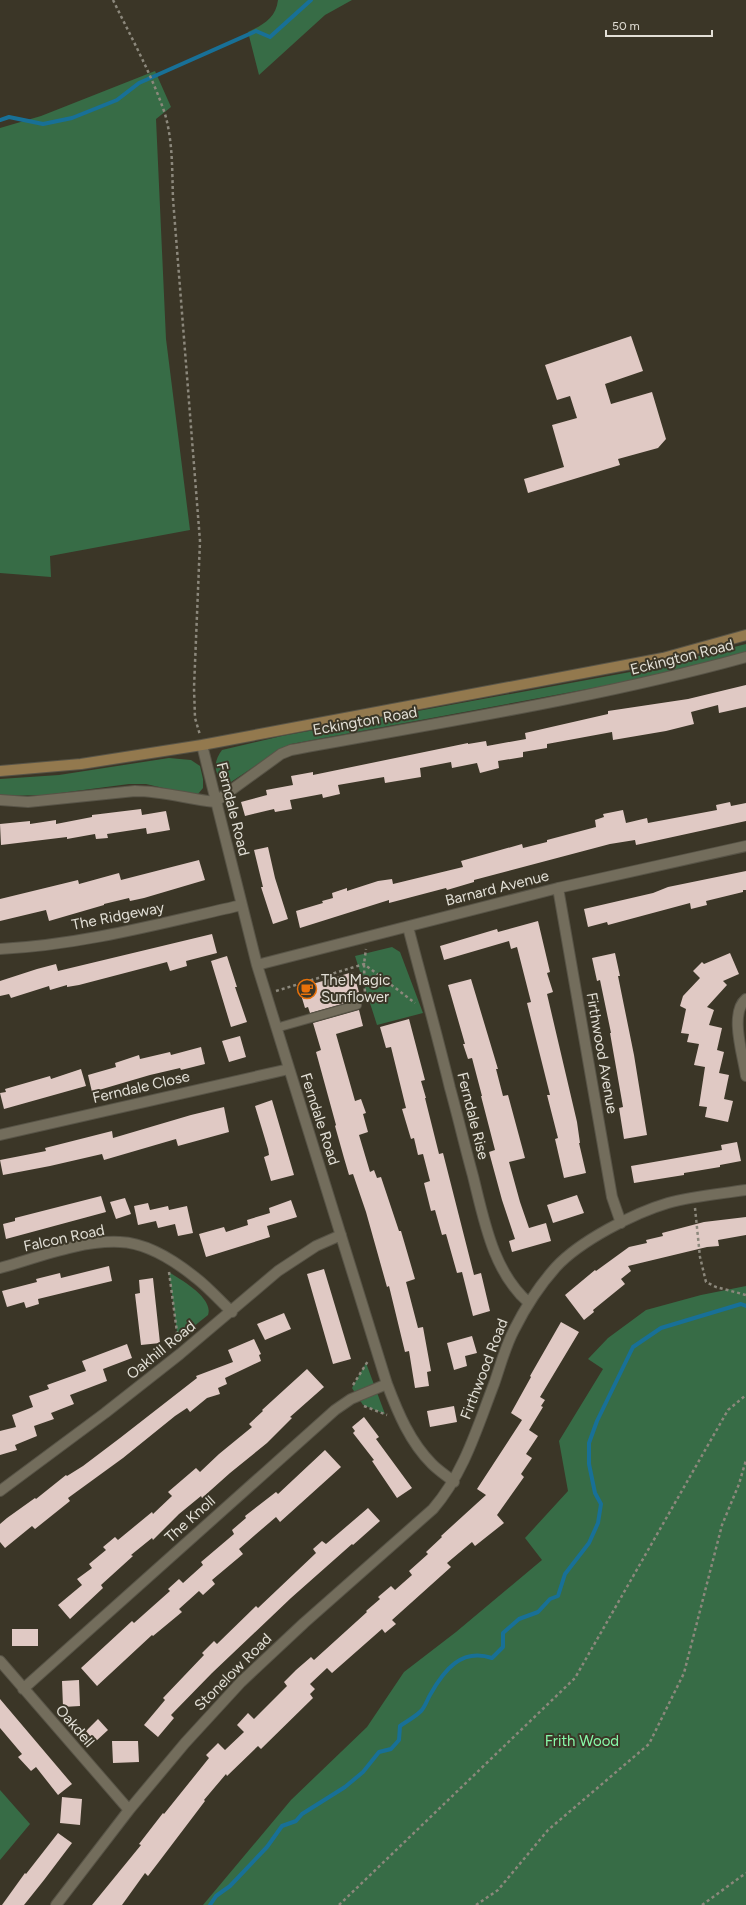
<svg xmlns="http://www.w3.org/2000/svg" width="746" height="1905" font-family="Figtree,sans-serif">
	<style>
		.green { fill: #376c46 }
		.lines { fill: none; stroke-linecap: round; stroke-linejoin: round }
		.stream { stroke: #187097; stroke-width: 4 }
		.building { fill: #e0c9c4 }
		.lane-casing { stroke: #585447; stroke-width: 10 }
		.street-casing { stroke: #585447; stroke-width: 12 }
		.secondary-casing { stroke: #585447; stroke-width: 12 }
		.path { stroke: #8c887c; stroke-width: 2.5; stroke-dasharray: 3 3; stroke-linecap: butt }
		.lane { stroke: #736d5c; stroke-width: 8 }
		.street { stroke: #736d5c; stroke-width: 10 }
		.secondary { stroke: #93794e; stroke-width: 10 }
		.labels { text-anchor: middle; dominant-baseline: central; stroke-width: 4; stroke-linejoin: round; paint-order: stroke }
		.street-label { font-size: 15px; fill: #e2dfd6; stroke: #3b3627 }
		.poi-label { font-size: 15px; fill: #e2dfd6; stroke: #3b3627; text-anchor: start }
		.park-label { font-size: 15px; fill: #88faa9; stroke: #3b3627 }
	</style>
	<rect width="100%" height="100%" fill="#3b3627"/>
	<path class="green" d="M278,0h74l-27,15 -66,60 -11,-43c15,-7 28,-14 30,-32z
		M155,71l16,36 -15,12 10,220 24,191 -140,26 1,21 -51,-4v-445l41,-12z
		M746,644v8l-99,26 -356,66 -14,7 -46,31 -9,-1c-9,-10 -8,-20 0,-31l60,-14 370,-68z
		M169,758l22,2 9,6 3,13v9l-5,6 -13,-1 -39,-9h-17l-84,11 -45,1v-17l59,-4z
		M392,947l8,5 23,61 -46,12 -22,-69z
		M169,1272c12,8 45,26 39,43l-30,24z
		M746,1286v619h-543l88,-105 76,-73 37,-55 52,-40 86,-72 -17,-22 43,-47 -9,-50 44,-72 -15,-10 20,-21 38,-28 55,-15z
		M366,1363l19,51 -22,-9 -11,-17z
		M0,1790l30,34 -30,36z"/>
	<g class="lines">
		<path class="stream" d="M0,120l9,-3 34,7 29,-6 45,-18 22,-17 117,-52 14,6 41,-37
			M210,1905l6,-9 14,-10 37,-39 15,-21 14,-5 6,-7 43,-27 18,-15 16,-20 12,-3 8,-9 1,-14c7,-5 15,-9 21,-15 4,-4 6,-11 9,-16 14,-25 31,-47 62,-37l11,-11v-14l16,-14 19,-7 12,-13 8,-3 7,-22 24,-31 9,-20 3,-19 -6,-11 -6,-29v-21l8,-22 36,-74 28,-19 80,-24 5,2"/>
	</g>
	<path class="building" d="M631,336l12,35 -38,13 6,20 41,-12 14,47 -8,9 -40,11 2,6 -92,28 -4,-14 40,-12 -12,-42 25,-7 -7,-22 -13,4 -12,-35z
		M746,685v22l-27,6 -1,-8 -27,7 3,12 -28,7 -53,9 -1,-8 -65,12v4l-24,4v5l-25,4 1,7 -19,5 -3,-10 -25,5 -1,-6 -31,6 1,9 -36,6 -1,-6 -46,8 2,9 -17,4 -1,-4 -32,6 2,9 -17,3 -1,-3 -29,7 -4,-14 26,-7 -1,-5 27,-5 -2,-9 22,-4v3l155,-32v1l18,-3 1,5 39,-7 -1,-6 83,-19v-3l80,-12z
		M730,802l1,4 15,-3v18l-110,24 -1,-5 -25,4 -136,36v2l-27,8 -1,-2 -57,15v-3l-89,28 -4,-17 27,-8 -1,-2 11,-3 -1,-5 15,-5v3l31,-10 14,-2 1,5 70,-17 -2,-6 61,-17 1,4 24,-6v-2l49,-13 -1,-7 9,-3 -1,-3 20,-4 3,13 21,-5 1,5 69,-13 -1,-5z
		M141,809l1,6 24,-4 4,19 -23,4 -1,-6 -39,6 1,4 -12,1 -1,-5 -28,5v-2l-66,8 -1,-21 30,-3v3l26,-4v4l36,-7v-2z
		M268,847l7,31 13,41 -15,5 -12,-37h2l-9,-37z
		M199,860l6,20 -61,18 -14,3 -1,-3 -25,6v1l-55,16 -3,-11 -46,11v-22l78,-19 1,4 40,-11 2,7z
		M746,871v19h-3v2l-37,9 1,4 -16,4 -1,-6 -82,22 -1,-3 -19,5 -4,-18 69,-16 15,-6z
		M538,921l12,51 -3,1 6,19 -6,2 30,128 3,21h-1l7,30 -22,5 -9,-39 3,-1 -11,-43h3l-23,-92 4,-1 -14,-55 -6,2 -2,-8 -65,19 -4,-14 57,-17 1,3z
		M212,934l5,19 -31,8 1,5 -17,5 -3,-9 -88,23 -12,2v-2l-17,5 -1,-4 -38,12 -2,-4 -9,2v-15l37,-12 19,-5 2,7z
		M615,953l5,23h-2l16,79 13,80 -23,4 -5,-31 4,-1 -13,-74h1l-11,-53 -3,1 -5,-23z
		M730,953l9,21 -16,7 4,4 -20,22 7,3 -5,15 13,3 -5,22 7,2 -5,21 10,2 -5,24 9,2 -5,21 -23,-5 2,-10 -8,-1 6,-39 -11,-2 5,-21 -12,-2 2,-8 -8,-1 5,-24 -6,-3 3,-10 17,-18 -7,-7 9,-9 2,2z
		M227,956l10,31h-2l12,35 -16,5 -20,-66z
		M353,972l6,20 -5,2 2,6 -46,13 -2,-6 -3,1 -6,-20z
		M471,979l27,90h-2l7,27 5,-1 17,63 -16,4 11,40 9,26 17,-5 5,18 -39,11 -3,-11 6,-2 -13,-39 -13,-48 6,-2 -14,-54h1l-10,-38 -4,1 -5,-15h2l-17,-59z
		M359,1010l4,16 -27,8 19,67 6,-2 5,14 -3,1 5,18 -9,3 11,37 4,-2 3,8 4,-1 18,54h2l14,48 -9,3 12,46 5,-1 8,44 -4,1 2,14 -14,2 -6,-37 -4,1 -16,-66 -2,1 -21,-75 -13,-38 -4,1 -5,-17 -9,-32 1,-1 -20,-73 5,-2 -8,-27z
		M409,1019l16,61 -4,1 5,17h-1l14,56 4,-1 31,122 7,-2 9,38 -17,5 -11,-44 -5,1 -11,-39 -4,1 -7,-25 -4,1 -7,-28 6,-2 -7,-27 -5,1 -4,-17 -3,1 -9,-30 4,-1 -15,-61 -5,1 -6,-21z
		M240,1036l6,21 -17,5 -7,-21z
		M201,1047l4,17 -24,6 -1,-2 -30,7 -58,17 -4,-17 28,-8 -1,-4 24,-8 1,4 30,-7 1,3z
		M81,1069l5,17 -82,23 -4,-16 6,-1 -1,-3 45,-13 1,3z
		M272,1100l22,75 -23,6 -7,-24 5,-2 -1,-6 -13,-43z
		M224,1107l5,25 -51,14 -2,-7 -72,21 -2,-6 -52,12 -47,9 -3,-15 46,-9 -1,-3 67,-17 1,7 78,-23z
		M737,1142l4,19 -21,4v2l-36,6v2l-50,8 -3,-17 91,-16 -1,-5z
		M577,1195l7,18 -31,10 -6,-18z
		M101,1196l5,16 -100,27 -3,-15 12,-3v-3z
		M125,1198l6,16 -15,5 -6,-17z
		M291,1200l6,17 -30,9 3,11 -64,20 -7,-23 25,-7 2,5 22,-7 -1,-5 23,-7 -1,-5z
		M148,1203l2,7 18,-4 1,4 18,-4 6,27 -15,3 -3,-12 -17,4 -2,-7 -18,4 -4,-19z
		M746,1217v18l-28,5 1,6 -12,1 -79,19 3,5 -10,8 4,5 -32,26 1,2 -10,8 -19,-25 30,-25 1,1 33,-24 18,-4 -1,-3 17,-4 -1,-3 42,-11z
		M109,1266l3,15 -74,18 1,5 -13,4 -2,-6 -17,5 -5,-16 35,-9 -1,-3 24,-6 1,5z
		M324,1269l27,90 -18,5 -26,-90z
		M153,1278l7,65 -19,2 -6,-51 5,-1 -1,-13z
		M284,1313l7,16 -26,11 -8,-16z
		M561,1322l18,10 -39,65 5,3 -4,6 2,1 -14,23 9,6 -12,18 6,4 -11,16 3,3 -27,38 7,8 -29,23 -3,-4 -25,21 4,4 -59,53 4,4 -11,9 -3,-4 -50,44 -5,-5 -17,16 5,5 -5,5 3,4 -52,51 -3,-3 -31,30 -1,-2 -22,26 1,1 -47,62 -10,13 -3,-3 -23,32h-30l49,-60 -2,-1 24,-31 1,1 45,-56 -3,-3 12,-12 7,7 19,-18 -7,-7 11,-12 6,6 33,-33 -3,-4 12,-12 15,-13 3,3 53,-48 -1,-1 14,-12 -2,-2 13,-11 4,4 17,-15 -3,-4 19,-17 -2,-2 16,-15 -1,-1 45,-41 -9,-6 45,-69 -11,-7 20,-36 -1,-1z
		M472,1336l5,17 -12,3 2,10 -13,4 -7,-27z
		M254,1339l7,15 -2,1 2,6 -36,17 2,6 -9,4 2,6 -13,4 -17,14 -3,-4 -12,8 -52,42 -55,40 2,3 -35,28 -3,-3 -27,22 -5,-6v-18l7,-6 28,-20 1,1 30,-24 1,1 16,-10 37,-28 77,-60 -1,-2 37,-14 -5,-12z
		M127,1344l5,14 -29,11 4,12 -37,14 4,9 -23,9 3,6 -20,7 3,10 -22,9 2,5 -17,5v-24l16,-4 -4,-12 21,-8 -4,-11 20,-7 -2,-4 39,-14 -4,-10z
		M307,1369l17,18 -34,30 2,1 -25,25 -37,30 -28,25 -1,-2 -22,18 -26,26 -1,-2 -21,17 2,1 -32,29 2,3 -33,31 -12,-14 24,-20 -5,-6 15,-11 -3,-4 17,-14 -3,-3 12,-10 3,3 34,-28 1,2 19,-18 -4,-4 28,-24 4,4 19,-18 33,-27 -3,-3 14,-13 -1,-1z
		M454,1406l3,16 -27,5 -3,-16z
		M364,1417l15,20 -3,2 36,49 -15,10 -25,-37 2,-1 -21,-27 2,-2 -3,-4z
		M325,1450l16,17 -61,55 -4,-5 -21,18 -16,14 4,5 -31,26 3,4 -12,11 -4,-4 -20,18 3,3 -29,24 -1,-1 -55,51 -16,-18 51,-47 2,2 36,-32 -2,-2 11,-10 4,4 20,-18 -2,-3 33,-28 -2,-4 14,-12 -1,-2 31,-24 2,2z
		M368,1508l12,13 -27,24 -1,-1 -61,54 -79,75 -41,42 3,3 -16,19 -14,-12 21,-25 -2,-2 41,-43 -2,-2 12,-12 3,3 39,-38 2,2 58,-55 -3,-4 9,-8 4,3z
		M12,1629h26v17h-26z
		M79,1680l1,26 -17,1 -1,-26z
		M0,1699l72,85 -14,11 -22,-28 -5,4 -13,-14 4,-3 -22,-26z
		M98,1719l10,11 -13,12 -9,-11z
		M112,1741h26l1,21 -26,1z
		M62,1797l20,2 -2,26 -20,-2z
		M58,1833l14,10 -28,37 -20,25h-22l23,-32 1,1z"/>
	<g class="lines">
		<g class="lane-casing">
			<path id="lane" d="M276,1028l81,-23"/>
		</g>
		<g class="street-casing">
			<path id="street" d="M202,745l55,220 130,419c11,29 23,58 45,80 7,7 15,12 22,18
				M0,800l28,2 107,-11c27,0 53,8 80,11l66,-48 10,-4c152,-28 306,-52 455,-93
				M558,888l54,309 9,26
				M408,927c14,54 29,107 42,161 8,29 15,59 23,88 11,44 20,96 56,127
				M0,949c82,-4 162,-26 242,-44
				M257,965l301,-77 188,-42
				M746,999c-17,14 -3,56 0,77
				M0,1135l289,-66
				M0,1268c36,-10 81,-28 120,-26 27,1 55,19 76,36 13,10 24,23 36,34
				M0,1491l105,-78 75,-59 98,-83 38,-25 25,-11
				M0,1661l129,149
				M23,1689l312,-279 16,-11 36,-15
				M56,1905l73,-95 56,-67 56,-61 63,-59 129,-114c31,-36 44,-81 61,-125 6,-17 11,-37 20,-54 11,-22 25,-44 42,-63 24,-26 78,-54 112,-64 25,-7 52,-9 78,-13"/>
		</g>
		<g class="secondary-casing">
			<path id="secondary" d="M0,771l81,-7 121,-19 461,-87 83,-23"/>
		</g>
		<path class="path" d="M113,0c18,37 39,75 52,114 8,28 7,57 8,85l27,342 -6,147 1,30 5,17
			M276,991l88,-27 51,39
			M364,997l1,-1 -1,-32 2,-15
			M695,1208l5,49 6,25 10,5 30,8
			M169,1272l9,68
			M353,1385l15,-24
			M364,1406l23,9
			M339,1905l236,-227 153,-268 18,-15
			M476,1905l22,-15 50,-60 101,-86 35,-71 38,-148 17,-41 7,-24
			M702,1905l44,-32"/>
		<use href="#lane" class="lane"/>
		<use href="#street" class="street"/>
		<use href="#secondary" class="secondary"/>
	</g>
	<defs>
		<g id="cafe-ring" transform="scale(1)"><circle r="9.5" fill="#3b3627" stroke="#e8710a" stroke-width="1.5"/><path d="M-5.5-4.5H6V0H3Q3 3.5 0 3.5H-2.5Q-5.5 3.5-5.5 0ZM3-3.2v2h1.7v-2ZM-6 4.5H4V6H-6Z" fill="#e8710a"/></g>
	</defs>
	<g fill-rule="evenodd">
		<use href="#cafe-ring" x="307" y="989"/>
	</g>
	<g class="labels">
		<g class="street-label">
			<text transform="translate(682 657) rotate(-14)">Eckington Road</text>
			<text transform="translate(365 721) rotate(-10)">Eckington Road</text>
			<text transform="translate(233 809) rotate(76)">Ferndale Road</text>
			<text transform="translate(497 888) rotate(-14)">Barnard Avenue</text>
			<text transform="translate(118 916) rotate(-11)">The Ridgeway</text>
			<text transform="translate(602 1053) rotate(80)">Firthwood Avenue</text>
			<text transform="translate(141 1087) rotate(-13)">Ferndale Close</text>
			<text transform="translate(473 1116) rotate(76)">Ferndale Rise</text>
			<text transform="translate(320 1119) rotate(72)">Ferndale Road</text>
			<text transform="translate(64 1238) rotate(-12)">Falcon Road</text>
			<text transform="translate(161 1350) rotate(-39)">Oakhill Road</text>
			<text transform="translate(484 1369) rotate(-69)">Firthwood Road</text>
			<text transform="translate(190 1519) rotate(-42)">The Knoll</text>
			<text transform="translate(233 1672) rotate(-45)">Stonelow Road</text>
			<text transform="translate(75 1726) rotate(49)">Oakdell</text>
		</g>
		<g class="poi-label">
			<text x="321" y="980">The Magic<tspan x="321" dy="17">Sunflower</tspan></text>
		</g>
		<g class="park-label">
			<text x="582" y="1741">Frith Wood</text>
		</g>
	</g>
	<path d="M606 30v6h106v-6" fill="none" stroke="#e2dfd6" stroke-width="2"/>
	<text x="612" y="30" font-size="12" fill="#e2dfd6" stroke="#3b3627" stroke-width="3" paint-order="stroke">50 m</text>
</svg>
